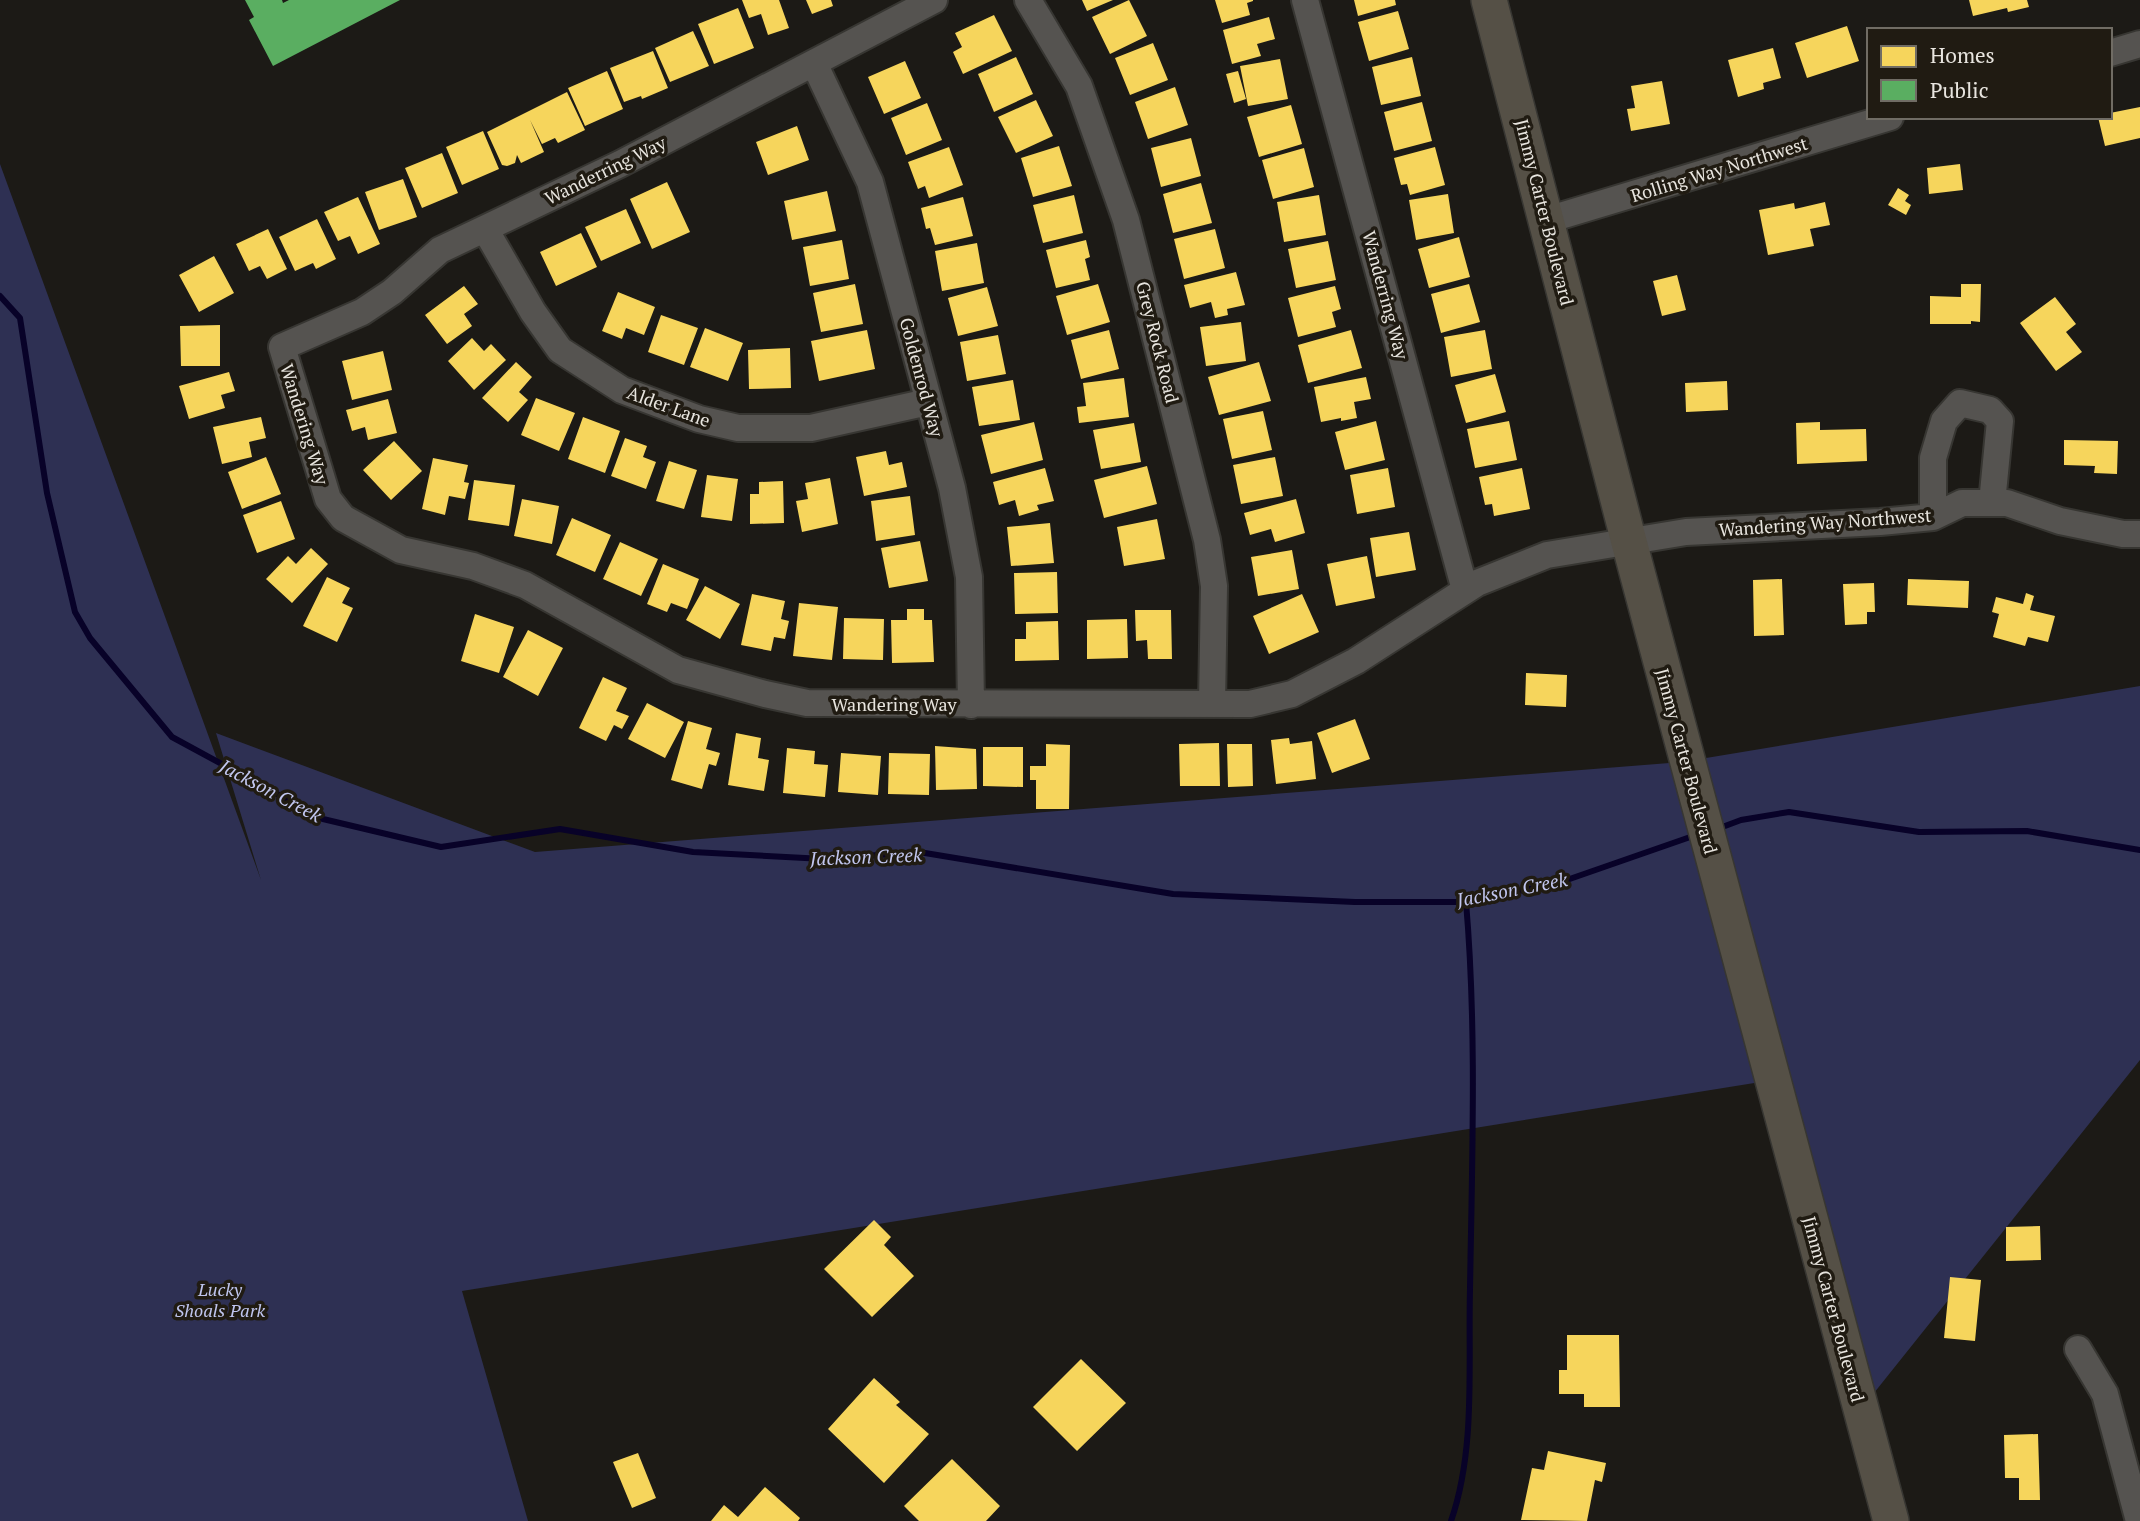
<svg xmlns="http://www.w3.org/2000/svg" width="2140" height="1521" font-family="'PT Serif',serif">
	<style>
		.green { fill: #2e3053 }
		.homes { fill: #f6d55c }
		.public { fill: #5aae61 }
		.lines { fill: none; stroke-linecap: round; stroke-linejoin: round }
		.stream { stroke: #080228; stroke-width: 6 }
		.minor-casing { stroke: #373632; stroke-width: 30 }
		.major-casing { stroke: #373632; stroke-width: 38 }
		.minor { stroke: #555350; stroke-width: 26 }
		.major { stroke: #555046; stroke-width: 35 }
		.labels { text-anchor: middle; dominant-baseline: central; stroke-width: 7; stroke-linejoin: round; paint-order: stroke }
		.street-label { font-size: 18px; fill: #e8e5df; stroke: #201b12 }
		.park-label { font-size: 18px; font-style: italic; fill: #bfc5ee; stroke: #201b12 }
		.water-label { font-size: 19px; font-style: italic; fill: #c1c6ef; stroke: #201b12 }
	</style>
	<rect width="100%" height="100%" fill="#1c1a16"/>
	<path class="green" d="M0,164l261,716 -45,-147 319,119 1147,-90 458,-76v374l-286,358 -81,-338 -1311,211 66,230h-528z"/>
	<path class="homes" d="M742,0h37l10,28 -21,7 -7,-21 -12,4z
		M806,0h25l2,6 -21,8z
		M1082,0h31l-26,11z
		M1129,0l18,36 -37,18 -18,-37z
		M1215,0h38v1l-6,2 3,12 -28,8z
		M1354,0h41l1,5 -38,11z
		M1969,0h58l2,7 -21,5 -1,-4 -34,8z
		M738,8l16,40 -40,16 -16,-40z
		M1398,11l11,38 -40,12 -11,-39z
		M994,15l18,36 -49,23 -10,-22 9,-5 -7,-14z
		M1269,17l6,22 -18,5 4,12 -29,8 -9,-34z
		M1847,26l12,35 -52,17 -12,-35z
		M693,31l16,35 -39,16 -15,-34z
		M1153,43l15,37 -38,15 -15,-37z
		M1773,48l8,30 -18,5 1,6 -26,8 -10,-37z
		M653,51l15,37 -26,11 -1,-3 -17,6 -14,-34z
		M1016,57l17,37 -39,18 -16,-38z
		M1412,57l9,39 -40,9 -9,-38z
		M1280,59l8,40 -40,7 -8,-40z
		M905,61l16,37 -37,16 -16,-37z
		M607,71l16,38 -38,17 -17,-38z
		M1238,71l8,28 -12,4 -8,-29z
		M1662,81l8,43 -39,7 -4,-22 8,-1 -4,-22z
		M1175,87l13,38 -40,14 -13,-37z
		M567,92l18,38 -27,13 -3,-5 -13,6 -12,-24 14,32 -23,11 -4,-8 -2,8 -8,3 -5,-1 -15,-33z
		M1036,100l17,36 -37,17 -18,-36z
		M1422,102l10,39 -38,10 -10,-39z
		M927,103l15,37 -36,15 -15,-37z
		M1291,105l11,39 -43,13 -12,-40z
		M2140,107v31l-35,8 -7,-29h12v-4z
		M797,126l12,34 -41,15 -12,-33z
		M483,131l16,38 -37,16 -16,-38z
		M1191,138l10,38 -40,11 -10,-39z
		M1059,146l13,40 -39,11 -12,-39z
		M949,147l14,38 -34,13 -4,-12 -7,3 -10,-27z
		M1435,147l10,38 -35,10 -3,-11 -6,1 -7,-27z
		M1304,148l10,39 -41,12 -11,-39z
		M442,153l16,40 -36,15 -17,-40z
		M1960,164l3,26 -34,4 -2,-26z
		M403,179l14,38 -38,13 -14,-38z
		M667,182l23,50 -38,17 -22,-50z
		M1201,183l11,40 -39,10 -10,-39z
		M1898,188l11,7 -4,6 6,4 -5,10 -18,-10z
		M827,191l9,40 -44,9 -8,-39z
		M1448,194l6,39 -38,7 -7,-40z
		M1074,195l9,38 -40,10 -10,-38z
		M1319,195l7,40 -42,7 -7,-40z
		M358,197l22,47 -22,10 -8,-18 -12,5 -14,-29z
		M963,197l10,39 -38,9 -5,-17 -4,1 -5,-21z
		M1825,202l5,23 -20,4 4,17 -46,9 -9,-45 35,-7 1,6z
		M626,209l15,34 -40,18 -16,-34z
		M317,219l19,40 -20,10 -3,-6 -18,8 -16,-34z
		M268,229l19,40 -20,10 -7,-13 -11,5 -13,-27z
		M1215,229l10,39 -41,11 -10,-40z
		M581,233l16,34 -41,19 -16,-34z
		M1459,237l11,40 -41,11 -11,-39z
		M842,240l7,39 -39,7 -7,-39z
		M1086,240l4,17 -5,2 5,21 -34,8 -10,-38z
		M1328,241l8,39 -40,8 -8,-39z
		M977,243l7,40 -42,8 -7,-40z
		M214,256l20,37 -35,19 -20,-37z
		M1236,272l9,33 -18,4 1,6 -13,3 -4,-16 -21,6 -6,-23z
		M1677,275l9,35 -24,6 -9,-35z
		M855,284l8,40 -42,8 -8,-39z
		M1098,284l12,38 -43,13 -11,-39z
		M1469,284l11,38 -39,11 -10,-39z
		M1961,284h20l-1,38 -9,-1v3h-41v-28l31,1z
		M464,286l14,18 -14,10 8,12 -25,18 -22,-29z
		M1335,286l6,23 -9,3 4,15 -38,10 -10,-39z
		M987,287l11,39 -40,10 -10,-38z
		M618,292l37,15 -11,28 -18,-7 -4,11 -20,-8z
		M2055,297l21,27 -10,8 16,20 -26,19 -36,-48z
		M661,315l37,13 -14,37 -36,-13z
		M1241,322l5,39 -40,5 -6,-39z
		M220,325v41h-39l-1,-40z
		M705,328l38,15 -15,38 -38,-14z
		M867,330l8,39 -56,12 -8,-40z
		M1109,330l10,39 -38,10 -10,-39z
		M1351,330l11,38 -54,15 -10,-38z
		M1485,330l7,39 -41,8 -7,-40z
		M998,335l8,39 -39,7 -7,-39z
		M472,338l12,13 7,-7 15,16 -32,30 -26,-29z
		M790,348l1,40 -42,1 -1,-39z
		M383,351l9,39 -40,10 -10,-39z
		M516,362l16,15 -13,15 9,8 -20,22 -26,-24z
		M1259,362l12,39 -52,14 -11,-38z
		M229,372l6,19 -14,4 4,13 -36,11 -10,-33z
		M1495,374l11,38 -40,11 -11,-38z
		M1366,377l5,22 -17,3 3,16 -16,3v-3l-20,4 -7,-35z
		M1124,378l5,39 -50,6 -2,-16 9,-1 -3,-23z
		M1013,380l7,40 -41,6 -7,-39z
		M1727,381l1,29 -42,2 -1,-29z
		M536,398l39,15 -16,38 -38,-16z
		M388,399l9,34 -29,7 -3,-13 -13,4 -6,-21z
		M1263,411l9,39 -40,9 -9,-40z
		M261,417l5,21 -17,4 3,15 -30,7 -9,-37z
		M583,417l37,14 -15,42 -37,-14z
		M1376,421l9,39 -40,10 -10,-38z
		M1509,421l8,39 -42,8 -8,-39z
		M1034,422l9,38 -52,14 -10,-39z
		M1820,422v8l46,-1 1,32 -70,3 -1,-41z
		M1134,423l7,39 -40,7 -8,-39z
		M625,438l22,8 -4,11 13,5 -10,27 -35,-13z
		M2064,440l54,1 -1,33 -23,-1 1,-7 -31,-1z
		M394,441l28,30 -31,29 -28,-30z
		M886,451l3,14 13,-3 5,25 -43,9 -8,-39z
		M266,457l15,37 -39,15 -14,-37z
		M1275,457l8,39 -42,8 -8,-39z
		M433,458l35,7 -4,17 5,1 -4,16 -16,-3 -4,19 -23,-6z
		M669,461l28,9 -13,39 -28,-8z
		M1147,466l10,38 -53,14 -10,-38z
		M1045,468l9,33 -17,4 2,5 -20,6 -4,-16 -16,5 -6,-23z
		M1388,468l7,39 -38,7 -7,-39z
		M1522,468l8,41 -36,7 -2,-12 -7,1 -6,-28z
		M707,475l31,4 -6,42 -31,-4z
		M830,478l8,46 -36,8 -6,-31 12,-2 -3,-16z
		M474,480l41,5 -6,41 -41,-6z
		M783,481l1,42 -34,1v-30h9v-12z
		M910,496l5,39 -39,6 -5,-40z
		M522,499l37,7 -7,38 -38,-8z
		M1296,499l9,34 -30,9 -4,-13 -21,6 -6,-22z
		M281,501l14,38 -38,14 -14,-38z
		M572,518l39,17 -16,37 -39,-17z
		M1157,519l8,40 -41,7 -7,-39z
		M1050,523l4,40 -43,3 -4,-39z
		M1409,532l7,38 -40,7 -6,-39z
		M920,541l8,40 -39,7 -8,-40z
		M620,542l38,17 -17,37 -38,-17z
		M311,548l17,16 -36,39 -26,-24 22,-23 8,8z
		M1292,550l7,39 -41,7 -7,-39z
		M1367,556l8,42 -39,8 -9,-42z
		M663,564l36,15 -12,30 -16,-6 -4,9 -20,-8z
		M1057,572l1,41 -43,1 -1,-41z
		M327,577l23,11 -8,15 11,5 -16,34 -34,-16z
		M1782,579l2,56 -30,1 -1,-56z
		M1908,579l61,2 -1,27 -61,-3z
		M1874,583l1,29h-8v12l-22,1 -2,-41z
		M705,586l35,18 -20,35 -34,-19z
		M2026,593l8,3 -4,14 25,6 -7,26 -20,-5 -3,9 -32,-9 6,-23 -7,-2 4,-15 27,7z
		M752,594l33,7 -4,18 8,2 -4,18 -11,-2 -3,14 -30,-6z
		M1302,594l17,38 -50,22 -16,-38z
		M799,603l39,4 -6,53 -39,-4z
		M907,609h17v11h8l2,42 -42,1 -1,-43h16z
		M1135,610h36l1,49h-24l-1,-19 -11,1z
		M475,614l39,13 -15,46 -38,-12z
		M844,618l40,1 -1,41 -40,-1z
		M1127,619l1,39 -41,1v-39z
		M1058,621l1,39 -44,1v-22h11v-17z
		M528,630l35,18 -25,48 -35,-19z
		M1526,673l41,2 -1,32 -41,-2z
		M603,677l24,11 -11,23 13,5 -7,13 -8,-4 -8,16 -27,-13z
		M647,703l37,19 -19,36 -37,-19z
		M1355,719l15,40 -38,14 -15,-40z
		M688,721l24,7 -6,21 14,4 -4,13 -7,-2 -7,25 -31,-9z
		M736,733l25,5 -3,20 11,2 -5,31 -36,-6z
		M1289,738l1,6 22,-3 4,38 -40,5 -5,-44z
		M1219,743l1,43h-40l-1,-42z
		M1046,744l24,1 -1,64h-33v-29h-6v-14h16z
		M1227,744h25l1,42 -25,1z
		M935,746l41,3 1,40 -41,1z
		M983,747h40v40l-40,-1z
		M787,748l28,3 -1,13 14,1 -3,32 -42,-4z
		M841,753l40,3 -3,39 -40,-3z
		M889,753l41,1 -1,41 -41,-1z
		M874,1220l17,17 -7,8 30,31 -42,41 -48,-48z
		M2040,1226l1,34 -35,1v-34z
		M1950,1277l31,3 -6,61 -31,-3z
		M1567,1335h52l1,72h-36v-13h-25v-24h8z
		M1081,1359l45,44 -49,48 -44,-44z
		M874,1378l26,24 -4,3 33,29 -45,49 -56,-54z
		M2038,1434l2,66h-21v-22h-14l-1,-43z
		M1548,1451l58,12 -4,19 -7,-2 -8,41 -66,-1 11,-52 12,2z
		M638,1453l18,45 -24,10 -19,-46z
		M952,1459l48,47 -14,15h-67l-15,-15z
		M765,1487l35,31 -2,3h-87l13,-16 14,12z"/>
	<path class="public" d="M245,0h37l1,3 6,-3h111l-127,66 -24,-46 5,-3z"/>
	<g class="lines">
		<path class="stream" d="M0,296l20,22 27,175 28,119 15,26 82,99 151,82 118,28 119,-18 133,23 131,7 95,-7 254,42 182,8h111l95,-20 135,-47
			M1717,829l24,-9 48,-8 130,20 108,-1 113,19
			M1451,1521c25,-72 17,-156 19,-232 2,-128 7,-259 -4,-387"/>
		<g class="minor-casing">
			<path id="minor" d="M934,0l-314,164 -180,86 -48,42 -30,20 -80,35 46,152 15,19 58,32 72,16 52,19 153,85 87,24 42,9 443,1 42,-10 64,-33 121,-78 70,-28 139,-23 194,-10 53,-5 29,-14h45l53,18 63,13h17
				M1028,0l51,86 47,134 81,320 7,46 -2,118
				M1305,0l160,590
				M2110,53l30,-9
				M814,63l56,119 82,306 17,89 2,128
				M1547,220l343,-103
				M485,229l48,83 27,38 62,40 77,29 39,9h73l117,-26
				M1933,517v-59l11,-37 16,-18 30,7 10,11 -8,82
				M2078,1349l27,45 34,127"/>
		</g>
		<g class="major-casing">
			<path id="major" d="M1489,0l140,542 262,979"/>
		</g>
		<use href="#minor" class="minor"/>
		<use href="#major" class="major"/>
	</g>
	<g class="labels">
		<g class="street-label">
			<text transform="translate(1719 169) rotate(-17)">Rolling Way Northwest</text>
			<text transform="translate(605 170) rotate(-26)">Wanderring Way</text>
			<text transform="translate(1545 212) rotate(76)">Jimmy Carter Boulevard</text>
			<text transform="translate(1386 295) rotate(75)">Wanderring Way</text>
			<text transform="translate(1158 342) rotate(76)">Grey Rock Road</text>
			<text transform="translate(922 377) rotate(75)">Goldenrod Way</text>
			<text transform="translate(669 406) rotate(20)">Alder Lane</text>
			<text transform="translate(305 424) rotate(73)">Wandering Way</text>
			<text transform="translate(1825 522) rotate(-4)">Wandering Way Northwest</text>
			<text x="894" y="704">Wandering Way</text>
			<text transform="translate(1687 761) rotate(75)">Jimmy Carter Boulevard</text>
			<text transform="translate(1834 1309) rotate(75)">Jimmy Carter Boulevard</text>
		</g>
		<g class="park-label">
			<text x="220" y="1289">Lucky<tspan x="220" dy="21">Shoals Park</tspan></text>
		</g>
		<g class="water-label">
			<text transform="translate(271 790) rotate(28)">Jackson Creek</text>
			<text transform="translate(866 856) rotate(-2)">Jackson Creek</text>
			<text transform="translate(1512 889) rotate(-11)">Jackson Creek</text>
		</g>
	</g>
	<rect x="1867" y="28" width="245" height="91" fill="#201b12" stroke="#706c64" stroke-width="2"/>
	<rect x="1881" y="46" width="35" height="21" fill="#f6d55c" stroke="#706c64" stroke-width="2"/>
	<text x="1930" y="63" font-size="21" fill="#e8e5df">Homes</text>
	<rect x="1881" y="80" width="35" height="21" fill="#5aae61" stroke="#706c64" stroke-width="2"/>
	<text x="1930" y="98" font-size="21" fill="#e8e5df">Public</text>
</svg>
